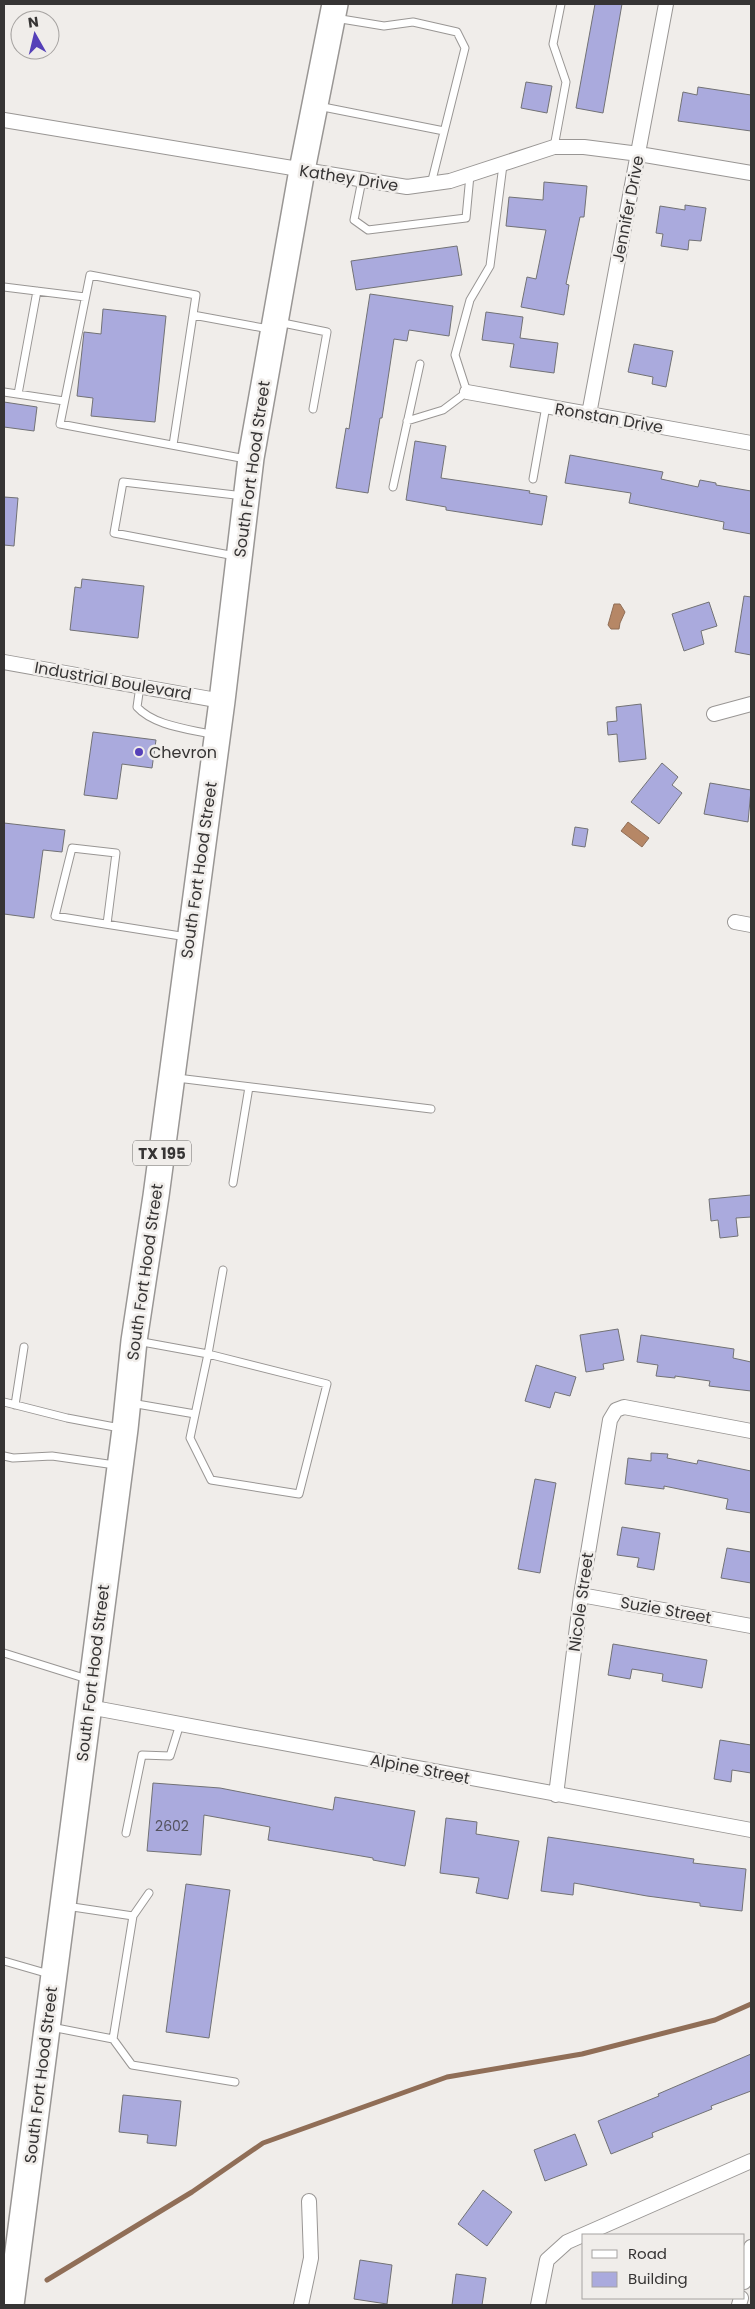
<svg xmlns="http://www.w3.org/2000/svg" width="755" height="2309" font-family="Poppins,sans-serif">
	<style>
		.water { fill: #b68766; stroke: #906e57 }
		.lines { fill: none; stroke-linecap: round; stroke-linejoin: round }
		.stream { stroke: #906e57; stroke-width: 5 }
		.building { fill: #aad; stroke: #727275 }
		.lane-casing { stroke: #999694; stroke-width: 9 }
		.street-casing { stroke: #999694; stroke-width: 16 }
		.highway-casing { stroke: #999694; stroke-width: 28 }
		.lane { stroke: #fff; stroke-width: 7 }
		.street { stroke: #fff; stroke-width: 14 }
		.highway { stroke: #fff; stroke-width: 25 }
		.poi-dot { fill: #5540b8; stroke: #f0edea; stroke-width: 2 }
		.labels { text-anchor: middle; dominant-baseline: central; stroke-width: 5; stroke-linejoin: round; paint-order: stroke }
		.number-label { font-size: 14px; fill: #53525e }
		.shield { fill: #f0edea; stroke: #6e6c6b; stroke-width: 1 }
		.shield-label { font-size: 15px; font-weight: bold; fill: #363434 }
		.street-label { font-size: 16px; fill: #363434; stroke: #f0edea }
		.poi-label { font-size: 16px; fill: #363434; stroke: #f0edea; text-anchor: start }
	</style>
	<rect width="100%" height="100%" fill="#f0edea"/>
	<path class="water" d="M614,604h6l5,8 -5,11 -1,6h-8l-3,-4z
		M628,822l21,16 -7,9 -21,-16z"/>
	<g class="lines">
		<path class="stream" d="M47,2280l145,-88 71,-49 184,-66 135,-23 133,-34 36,-16"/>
	</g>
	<path class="building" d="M595,4h27l-19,109 -27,-5z
		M526,82l26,4 -5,27 -26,-5z
		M698,87l53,8v36l-73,-10 5,-29 14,3z
		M544,182l43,4 -3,31h-4l-14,67 3,1 -5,30 -43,-8 6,-30 9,2 10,-49 -40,-4 3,-29 34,3z
		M685,205l21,3 -5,33 -12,-1 -1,10 -27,-4 2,-12 -7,-1 4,-27 25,4z
		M457,246l5,29 -106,15 -5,-29z
		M370,294l83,12 -4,30 -40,-6 -2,11 -13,-2 -12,79h-2l-12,75 -32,-5 10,-60 3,1z
		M103,309l63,7 -11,106 -64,-6 2,-18 -16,-2 7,-64 17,2z
		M486,312l37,5 -3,21 38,5 -4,30 -44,-6 4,-23 -32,-4z
		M634,344l39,7 -7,36 -14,-3 1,-7 -25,-5z
		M4,402l33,5 -3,24 -30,-4z
		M415,441l31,5 -5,32 89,13 -1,2 18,3 -5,29 -96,-15v-3l-40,-7z
		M570,455l93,17 -2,7 37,8 2,-7 16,3v2l35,6v43l-28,-5 1,-7 -95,-19 2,-10 -66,-10z
		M4,497l14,1 -4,48 -10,-1z
		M82,579l62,7 -6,52 -68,-8 5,-43 6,1z
		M744,596l7,1v58l-16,-3z
		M709,602l8,24 -16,5 3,13 -20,7 -12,-37z
		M641,704l5,55 -27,3 -2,-28 -9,1 -1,-13 10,-1 -1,-14z
		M93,732l63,8 -4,28 -30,-4 -5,35 -33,-4z
		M662,763l16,14 -6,8 10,8 -23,31 -28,-22z
		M710,783l41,7 -3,32 -44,-8z
		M4,823l61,7 -3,22 -19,-2 -9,68 -30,-4z
		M575,827l13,2 -3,18 -13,-2z
		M751,1195v22l-15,1 2,18 -18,2 -2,-18 -7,1 -2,-22z
		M618,1329l6,31 -21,4 1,5 -18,3 -6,-37z
		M641,1335l93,14 -1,9 18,4v29l-42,-5 1,-5 -35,-5v2l-19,-2 2,-11 -21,-3z
		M536,1365l40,12 -6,19 -15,-4 -5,16 -25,-7z
		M651,1453l17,1 -1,4 30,6 1,-4 53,11v42l-25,-4 2,-10 -64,-13v3l-39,-5 3,-26 23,3z
		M535,1479l21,4 -16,90 -22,-4z
		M622,1527l38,6 -6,37 -17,-3 2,-9 -22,-3z
		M727,1548l24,4v31l-30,-5z
		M613,1644l94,16 -5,28 -40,-7 1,-7 -31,-5 -2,10 -22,-4z
		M720,1740l31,5v28l-19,-3 -1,12 -17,-3z
		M153,1783l67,5 113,22 2,-13 80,14 -10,55 -32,-6v-2l-105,-18 2,-13 -66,-12 -3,40 -54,-4z
		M446,1818l31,4 -1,12 43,7 -11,58 -32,-6 3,-15 -39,-5z
		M548,1837l146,22 -1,4 53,6 -4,42 -42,-5v-3l-53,-7 -73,-13 -1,12 -32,-4z
		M186,1884l44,6 -21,148 -43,-6z
		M751,2054v37l-40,15 1,3 -60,24 1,4 -42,17 -13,-33 61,-25 -1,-2z
		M123,2095l58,6 -5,45 -29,-3 1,-8 -29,-3z
		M575,2134l12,31 -42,16 -11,-31z
		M483,2190l29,22 -25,34 -29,-22z
		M360,2260l32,5 -5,39 -33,-5z
		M456,2274l30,4 -4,27h-30z"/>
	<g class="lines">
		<g class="lane-casing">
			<path id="lane" d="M335,18l49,8 29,-4 44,10 8,16 -34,136
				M318,106l126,25
				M554,147l12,-65 -13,-38 8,-40
				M362,180l-8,40 14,10 98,-12 4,-43
				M4,287l81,10
				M193,315l76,14
				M278,322l49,10 -14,77
				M4,392l60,9
				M18,394l19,-103
				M407,421l36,-11 24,-18 -12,-37 15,-55 20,-34 13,-101
				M173,445l23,-150 -106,-20 -30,149 186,35
				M533,479l13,-73
				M393,487l27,-123
				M235,556l-121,-23 9,-51 121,14
				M140,686l-3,21c17,19 53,22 77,28
				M107,924l9,-71 -44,-5 -17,68 132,21
				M177,1078l254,31
				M233,1183l16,-96
				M137,1341l71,13 15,-84
				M208,1354l119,30 -28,110 -88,-14 -21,-42z
				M4,1402l63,16 53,10
				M131,1403l64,11
				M15,1405l9,-58
				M4,1456l9,2 39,-2 63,9
				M4,1653l83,26
				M126,1833l16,-78 28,1 10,-32
				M133,1916l16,-23
				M4,1961l45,13
				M51,2027l62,12 20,-123 -67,-10
				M113,2039l19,26 103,17"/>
		</g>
		<g class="street-casing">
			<path id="street" d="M4,120l403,67 43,-6 104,-34h30l55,7 112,19
				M467,392l284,51
				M589,414l77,-410
				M4,662l218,39
				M714,714l37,-10
				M735,922l16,3
				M581,1595l170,31
				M89,1707l662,123
				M556,1795l25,-200 29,-175 6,-10 8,-3 127,24
				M744,2282l7,-35
				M301,2305l10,-47 -2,-57
				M538,2305l9,-45 20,-18 184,-81
				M739,2305l2,-7"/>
		</g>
		<g class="highway-casing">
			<path id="highway" d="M11,2305l114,-876 9,-88 22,-145 66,-495 29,-243 51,-288 33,-166"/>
		</g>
		<use href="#lane" class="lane"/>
		<use href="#street" class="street"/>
		<use href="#highway" class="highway"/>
	</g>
	<circle class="poi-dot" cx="139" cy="752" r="5"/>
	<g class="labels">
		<g class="number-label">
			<text x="172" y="1826">2602</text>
		</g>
		<rect class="shield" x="133" y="1140.5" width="58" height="25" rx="4"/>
		<g class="shield-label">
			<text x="162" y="1153">TX 195</text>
		</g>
		<g class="street-label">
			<text transform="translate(349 178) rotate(9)">Kathey Drive</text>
			<text transform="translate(628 209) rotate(-79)">Jennifer Drive</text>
			<text transform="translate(609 418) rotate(10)">Ronstan Drive</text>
			<text transform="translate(252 469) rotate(-82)">South Fort Hood Street</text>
			<text transform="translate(113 681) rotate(10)">Industrial Boulevard</text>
			<text transform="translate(199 870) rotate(-82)">South Fort Hood Street</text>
			<text transform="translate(145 1272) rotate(-82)">South Fort Hood Street</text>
			<text transform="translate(581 1602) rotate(-82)">Nicole Street</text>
			<text transform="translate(666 1610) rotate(10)">Suzie Street</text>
			<text transform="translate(93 1673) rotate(-83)">South Fort Hood Street</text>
			<text transform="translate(420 1769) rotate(11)">Alpine Street</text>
			<text transform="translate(41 2075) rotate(-83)">South Fort Hood Street</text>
		</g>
		<g class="poi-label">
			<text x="149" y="752">Chevron</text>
		</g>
	</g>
	<rect width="755" height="2309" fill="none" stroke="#363434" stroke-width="10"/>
	<rect x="582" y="2234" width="162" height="65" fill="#f0edea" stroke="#a6a3a1"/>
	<rect x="592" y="2250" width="25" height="8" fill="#ffffff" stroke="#a6a3a1"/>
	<text x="628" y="2259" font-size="15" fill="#363434">Road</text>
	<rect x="592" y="2272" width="25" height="15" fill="#aaaadd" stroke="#a6a3a1"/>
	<text x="628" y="2284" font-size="15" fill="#363434">Building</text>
	<g transform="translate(35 35) rotate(352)"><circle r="24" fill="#f0edea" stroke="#a6a3a1"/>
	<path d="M0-4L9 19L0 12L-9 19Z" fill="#5540b8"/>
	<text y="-8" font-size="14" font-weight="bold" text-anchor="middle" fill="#363434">N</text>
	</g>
</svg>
